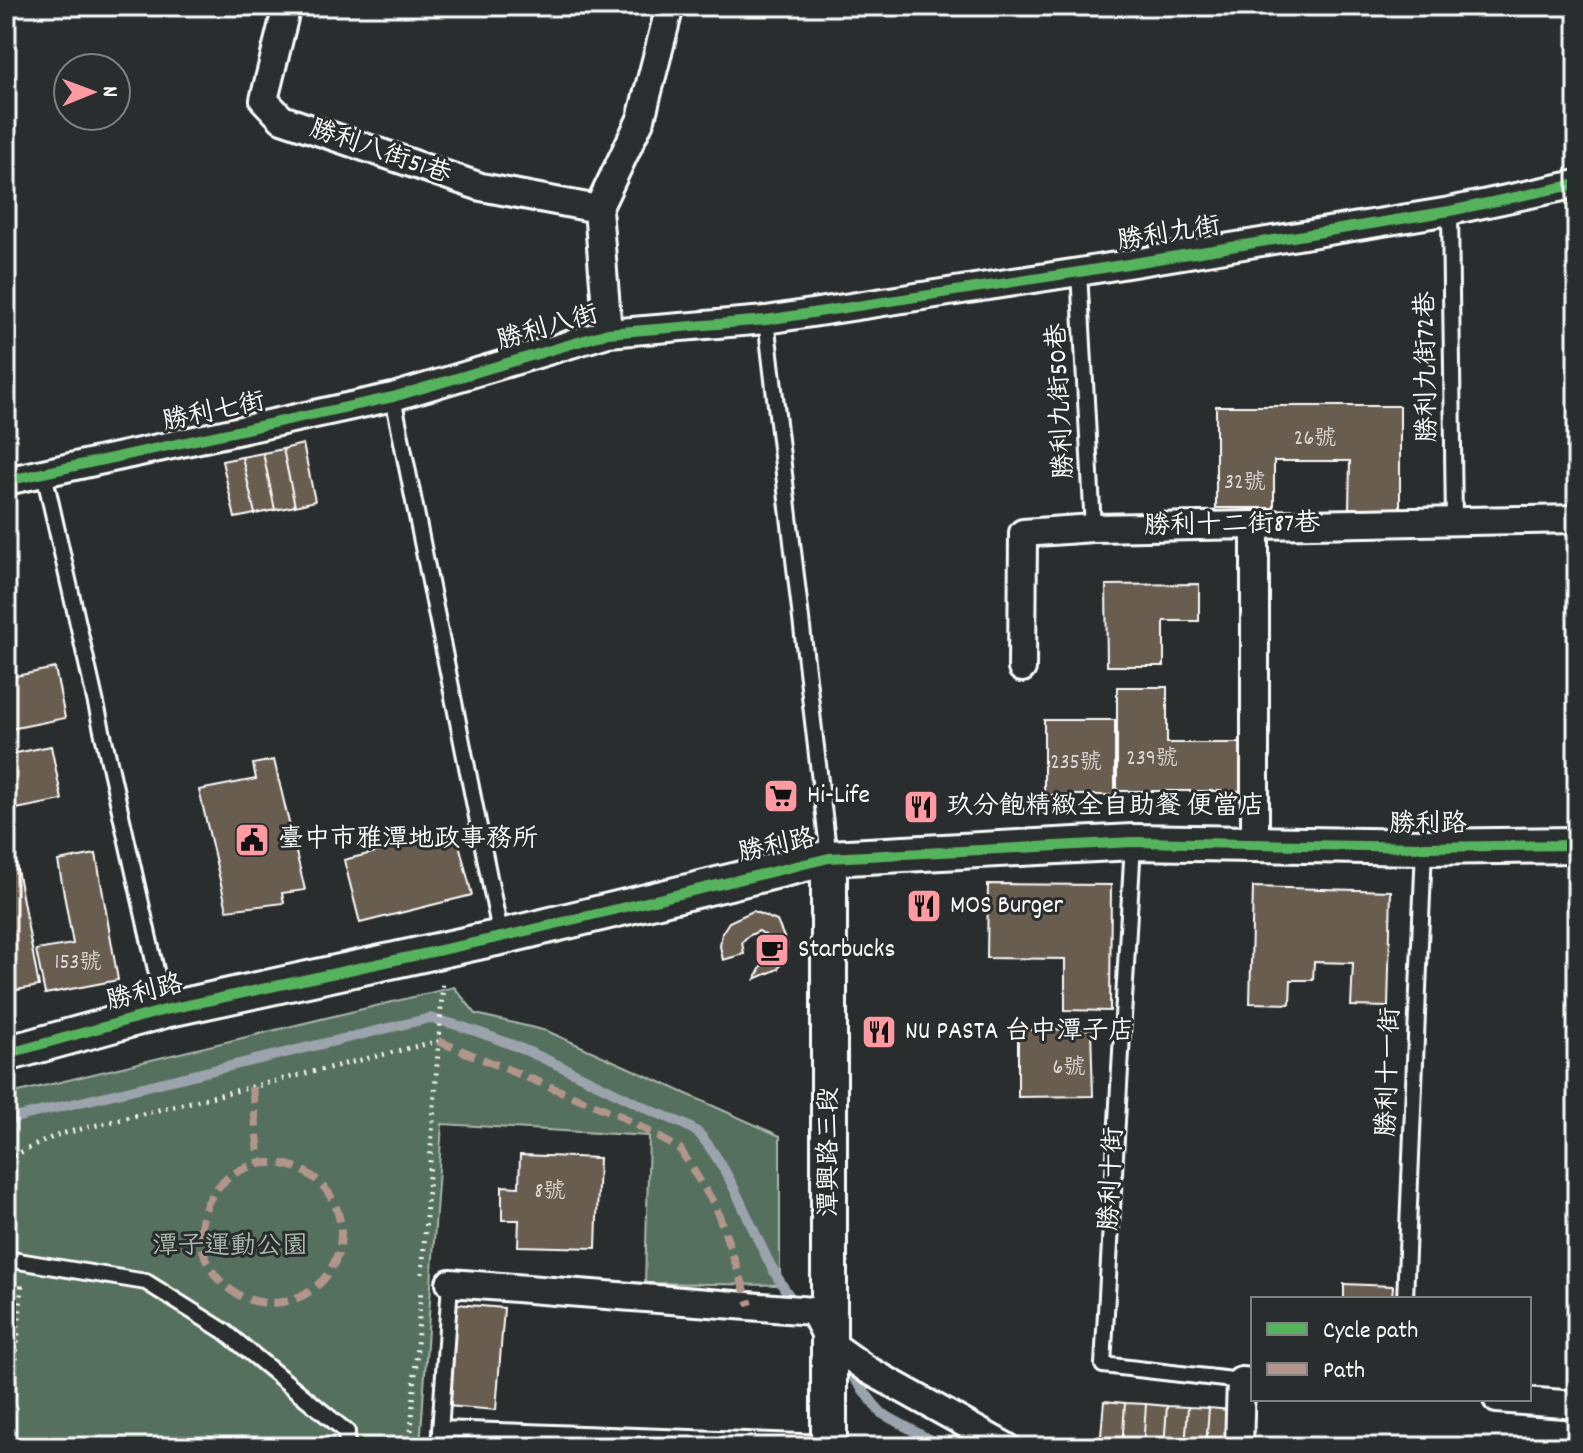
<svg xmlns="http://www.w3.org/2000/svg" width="1583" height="1453" font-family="Dekko,'LXGW WenKai TC',sans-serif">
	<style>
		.green { fill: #56705e; stroke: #aab8ae; stroke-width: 2 }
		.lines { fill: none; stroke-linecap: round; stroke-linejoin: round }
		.stream { stroke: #9ba4ac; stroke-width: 10 }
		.building { fill: #685d4f; stroke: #fff; stroke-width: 2 }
		.service-casing { stroke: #fff; stroke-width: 20 }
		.minor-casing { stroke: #fff; stroke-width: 32 }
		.tertiary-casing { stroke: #fff; stroke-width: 40 }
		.path { stroke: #fff; stroke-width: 5; stroke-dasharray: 2 6; stroke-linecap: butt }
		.service { stroke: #2a2d2e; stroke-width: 14 }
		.minor { stroke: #2a2d2e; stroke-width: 26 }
		.tertiary { stroke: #2a2d2e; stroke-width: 34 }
		.quiet { stroke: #b2968c; stroke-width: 8; stroke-dasharray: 16 8; stroke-linecap: butt }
		.cycleway-casing { stroke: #2a2d2e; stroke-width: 15 }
		.cycleway { stroke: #56b35d; stroke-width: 10 }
		.labels { text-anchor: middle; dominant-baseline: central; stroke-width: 6; stroke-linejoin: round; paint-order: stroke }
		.number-label { font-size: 22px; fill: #d9d6d3 }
		.street-label { font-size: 26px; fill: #fff; stroke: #2a2d2e }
		.poi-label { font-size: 26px; fill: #fff; stroke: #2a2d2e; text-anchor: start }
		.park-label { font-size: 26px; fill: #aab8ae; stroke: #2a2d2e }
	</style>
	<rect width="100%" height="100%" fill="#2a2d2e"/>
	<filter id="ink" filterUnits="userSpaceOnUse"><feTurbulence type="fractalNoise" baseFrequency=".0125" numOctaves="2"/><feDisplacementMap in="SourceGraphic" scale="16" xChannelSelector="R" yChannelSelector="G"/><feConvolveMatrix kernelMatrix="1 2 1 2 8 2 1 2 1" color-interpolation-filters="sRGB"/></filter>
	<g filter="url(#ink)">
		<path class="green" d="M454,987l22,27 71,17 233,105v149l-135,-2 4,-147 -207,-12 -22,323h-414v-352z"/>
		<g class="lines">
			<path class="stream" d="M6,1120l424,-102c77,18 148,57 218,91 16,8 43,15 54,28 42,52 54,118 95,169
				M842,1363l39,50 62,34"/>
		</g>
		<path class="building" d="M1216,406h184v102h-51l1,-47h-76v47h-58z
			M303,444l12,57 -20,5 -12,-57z
			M283,449l12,57 -20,4 -12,-57z
			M263,453l12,57 -20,4 -13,-57z
			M242,457l13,57 -20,4 -13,-57z
			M1199,584v37h-35v45h-57l-1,-81z
			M55,668l10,50 -59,12v-52z
			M1117,687h50v56h74v48h-124z
			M1044,720h71v75h-71z
			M51,746l11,54 -56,11v-56z
			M274,760l31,130 -23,3 2,10 -57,7 -28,-120 57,-11 -3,-15z
			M6,811l33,175 -33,6z
			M456,832l16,63 -112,28 -16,-63z
			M96,854l22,126 -73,14 -9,-44 37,-6 -15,-83z
			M988,884l123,1 -1,126 -45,-1v-51l-78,-1z
			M1253,887l138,4 -3,116 -37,-1 2,-43 -39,-1 -1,18h-22l-1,24 -40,-1z
			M753,911l24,10 10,23 -2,13 -7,12 -23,10 14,-28 -1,-14 -9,-6 -11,5 -6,6 2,12 -21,6 -3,-14 2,-13 7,-11z
			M1091,1029l2,67 -75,1v-67z
			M520,1155l79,3 -3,90 -78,-2 1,-26h-17v-34l17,1z
			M1344,1284l49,2 -1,13h-48z
			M456,1304l48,4 -8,102 -49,-4z
			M1104,1401l21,2 -3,44h-22z
			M1125,1403l21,1 -3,43h-21z
			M1146,1404l21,2 -3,41h-21z
			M1167,1406l21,1 -3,40h-21z
			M1188,1407l21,1 -3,39h-21z
			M1209,1408l21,2 -3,37h-21z"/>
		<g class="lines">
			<g class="service-casing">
				<path id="service" d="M1450,211l4,312
					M1079,272l14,256
					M766,320l63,538
					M393,397l108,540
					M44,473l121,537
					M1133,843l-30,522 138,16
					M6,1259l140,23 78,49 123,101 -1,15
					M1405,1299l19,-451
					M440,1429l389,14
					M439,1447l11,-164"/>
			</g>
			<g class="minor-casing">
				<path id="minor" d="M287,6l-23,94 18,19 199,68 117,22
					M608,333l-10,-124 43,-90 29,-113
					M6,481l387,-84 215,-64 158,-13 313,-48 371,-61 127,-27
					M1022,668l1,-135 70,-5 484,-9
					M1255,844v-318
					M450,1283l363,28 17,32 38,27 139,77
					M1497,1399l80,6
					M1239,1447l2,-66 12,1"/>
			</g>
			<g class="tertiary-casing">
				<path id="tertiary" d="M829,858v589
					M6,1054l159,-44 336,-73 328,-79 304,-16 291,5 153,-2"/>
			</g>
			<path class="path" d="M6,1159l51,-24 381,-94
				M422,1274l21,-293
				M6,1338l9,11
				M9,1447l13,-165
				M410,1447l11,-159"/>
			<use href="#service" class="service"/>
			<use href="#minor" class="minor"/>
			<use href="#tertiary" class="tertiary"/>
			<path class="quiet" d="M438,1041l179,73 63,35 36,58 34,98
				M252,1087l8,77
				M201 1233a70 70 0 1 1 140 0a70 70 0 1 1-140 0Z"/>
			<g class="cycleway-casing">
				<path id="cycleway" d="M6,481l387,-84 215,-64 158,-13 313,-48 371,-61 127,-27
					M6,1054l159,-44 336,-73 328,-79 304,-16 291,5 153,-2"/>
			</g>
			<use href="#cycleway" class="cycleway"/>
		</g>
	</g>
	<defs>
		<g id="supermarket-square" transform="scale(1.8)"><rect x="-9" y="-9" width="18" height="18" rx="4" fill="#ff9aa2" stroke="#2a2d2e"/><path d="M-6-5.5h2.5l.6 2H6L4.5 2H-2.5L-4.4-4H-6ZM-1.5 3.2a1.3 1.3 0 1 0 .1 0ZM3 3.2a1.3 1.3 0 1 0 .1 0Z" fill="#111"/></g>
		<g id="restaurant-square" transform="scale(1.8)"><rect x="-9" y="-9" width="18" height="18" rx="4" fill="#ff9aa2" stroke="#2a2d2e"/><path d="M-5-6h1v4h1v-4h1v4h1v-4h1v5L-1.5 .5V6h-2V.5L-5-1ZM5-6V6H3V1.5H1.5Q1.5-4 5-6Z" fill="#111"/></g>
		<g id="civic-square" transform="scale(1.8)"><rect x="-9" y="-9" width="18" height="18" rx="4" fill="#ff9aa2" stroke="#2a2d2e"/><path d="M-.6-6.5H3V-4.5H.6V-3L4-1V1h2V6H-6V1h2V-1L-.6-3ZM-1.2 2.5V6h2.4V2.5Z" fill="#111"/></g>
		<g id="cafe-square" transform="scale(1.8)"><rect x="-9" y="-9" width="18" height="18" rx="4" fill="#ff9aa2" stroke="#2a2d2e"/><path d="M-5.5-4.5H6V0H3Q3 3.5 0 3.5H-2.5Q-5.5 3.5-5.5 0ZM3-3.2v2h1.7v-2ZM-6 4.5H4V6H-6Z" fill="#111"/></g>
	</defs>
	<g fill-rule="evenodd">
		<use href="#supermarket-square" x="781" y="796"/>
		<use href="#restaurant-square" x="921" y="807"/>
		<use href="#civic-square" x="252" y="840"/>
		<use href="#restaurant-square" x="924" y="906"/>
		<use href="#cafe-square" x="772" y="950"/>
		<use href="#restaurant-square" x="879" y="1032"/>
	</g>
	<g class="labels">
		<g class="number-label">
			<text x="1315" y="439">26號</text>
			<text x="1245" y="483">32號</text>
			<text x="1152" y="759">239號</text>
			<text x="1076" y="763">235號</text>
			<text x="78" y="963">153號</text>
			<text x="1069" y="1068">6號</text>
			<text x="550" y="1192">8號</text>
		</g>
		<g class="street-label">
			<text transform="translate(380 153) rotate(19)">勝利八街51巷</text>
			<text transform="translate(1169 235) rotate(-9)">勝利九街</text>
			<text transform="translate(548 329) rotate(-16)">勝利八街</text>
			<text transform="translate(1428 367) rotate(-91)">勝利九街72巷</text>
			<text transform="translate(1062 401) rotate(-93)">勝利九街50巷</text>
			<text transform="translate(214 413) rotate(-12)">勝利七街</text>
			<text transform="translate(1232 526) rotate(-1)">勝利十二街87巷</text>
			<text x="1428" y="825">勝利路</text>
			<text transform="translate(777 847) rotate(-12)">勝利路</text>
			<text transform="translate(145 994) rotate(-14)">勝利路</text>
			<text transform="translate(1390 1072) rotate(-88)">勝利十一街</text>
			<text transform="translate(830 1152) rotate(-90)">潭興路三段</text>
			<text transform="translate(1113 1179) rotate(-87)">勝利十街</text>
		</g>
		<g class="poi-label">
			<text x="807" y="796">Hi-Life</text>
			<text x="947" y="807">玖分飽精緻全自助餐 便當店</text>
			<text x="278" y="840">臺中市雅潭地政事務所</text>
			<text x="950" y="906">MOS Burger</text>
			<text x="798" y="950">Starbucks</text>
			<text x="905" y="1032">NU PASTA 台中潭子店</text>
		</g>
		<g class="park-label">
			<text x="230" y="1247">潭子運動公園</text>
		</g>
	</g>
	<rect width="1583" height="1453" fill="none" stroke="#2a2d2e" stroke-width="32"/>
	<rect x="16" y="16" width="1551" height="1421" fill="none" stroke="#fff" stroke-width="3" filter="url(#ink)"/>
	<rect x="1251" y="1297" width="280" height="104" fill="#2a2d2e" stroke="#7f8182" stroke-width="2"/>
	<rect x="1267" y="1323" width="40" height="12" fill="#56b35d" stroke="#7f8182" stroke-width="2"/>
	<text x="1323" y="1337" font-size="24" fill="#ffffff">Cycle path</text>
	<rect x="1267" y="1363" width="40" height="12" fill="#b2968c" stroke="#7f8182" stroke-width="2"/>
	<text x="1323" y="1377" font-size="24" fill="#ffffff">Path</text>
	<g transform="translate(92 92) rotate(89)"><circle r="38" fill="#2a2d2e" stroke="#7f8182" stroke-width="2"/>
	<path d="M0-6L14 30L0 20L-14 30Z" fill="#ff9aa2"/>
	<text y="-12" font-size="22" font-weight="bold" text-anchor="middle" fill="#ffffff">N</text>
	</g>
</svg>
